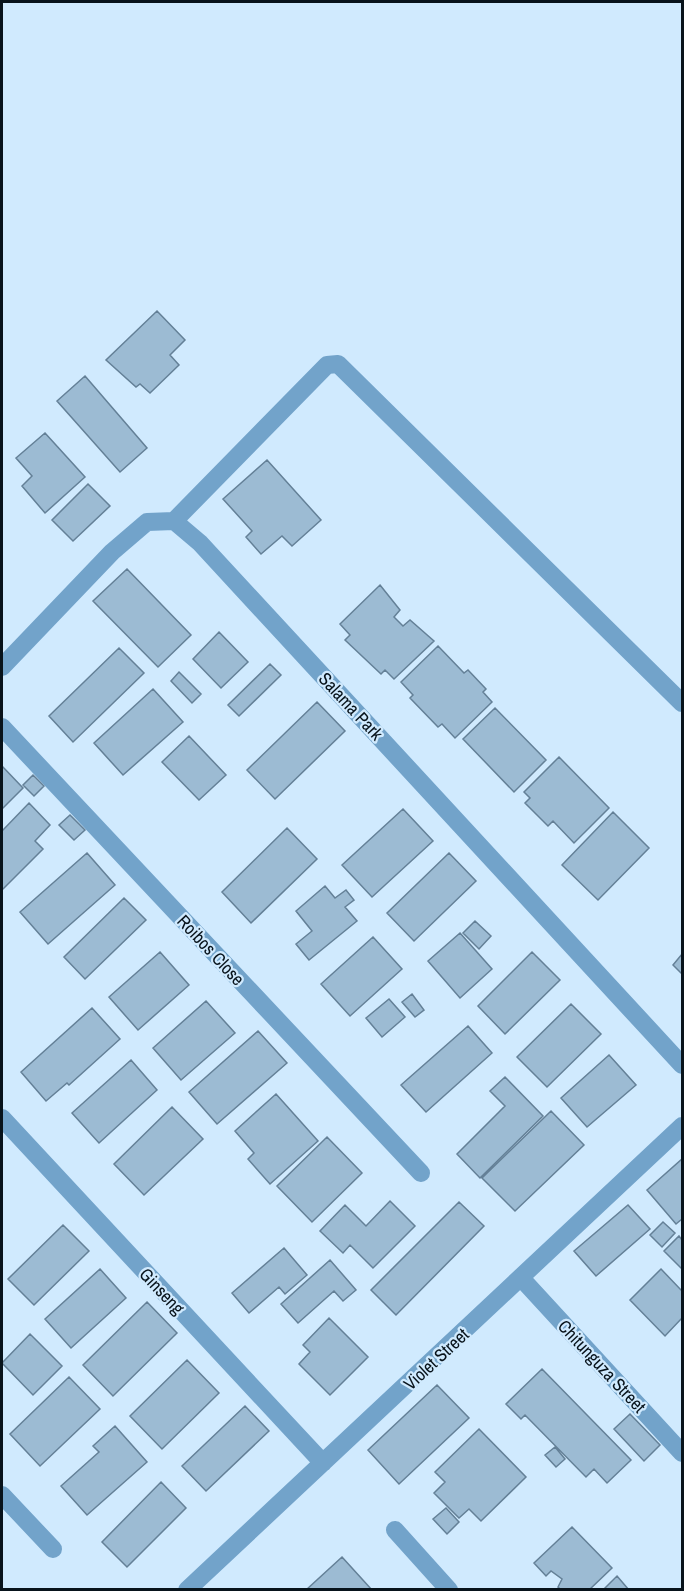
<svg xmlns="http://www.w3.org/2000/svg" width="684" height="1591" font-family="'Archivo Narrow',sans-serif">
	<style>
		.building { fill: #9cbbd3; stroke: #648097; stroke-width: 1.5 }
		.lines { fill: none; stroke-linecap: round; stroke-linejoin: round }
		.minor { stroke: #72a3ca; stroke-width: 18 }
		.labels { text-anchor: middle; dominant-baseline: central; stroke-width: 4.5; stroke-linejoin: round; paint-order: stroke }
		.street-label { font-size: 18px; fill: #08131b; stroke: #d0eafe }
	</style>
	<rect width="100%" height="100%" fill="#d0eafe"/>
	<path class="building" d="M157,311l28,29 -15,15 9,10 -29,28 -10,-9 -4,3 -30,-27z
		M85,376l62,72 -27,24 -63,-71z
		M45,433l40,44 -40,36 -23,-27 10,-10 -16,-18z
		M267,460l54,60 -29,26 -10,-10 -21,18 -15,-17 6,-6 -29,-32z
		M88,484l22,22 -37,35 -21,-21z
		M127,569l64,66 -33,32 -65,-66z
		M380,585l20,25 -6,7 9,9 7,-6 24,21 -40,38 -9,-9 -4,4 -36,-34 5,-5 -10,-11z
		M219,632l29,30 -27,26 -28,-29z
		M438,646l26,27 4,-3 18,19 -3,3 9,10 -37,36 -13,-14 -4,3 -28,-29 3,-3 -12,-13z
		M119,648l25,25 -71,69 -24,-26z
		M270,664l11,11 -42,41 -11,-11z
		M179,672l22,22 -9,9 -21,-22z
		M153,689l30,33 -60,53 -29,-32z
		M317,702l28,29 -70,68 -28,-29z
		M495,708l51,52 -32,32 -51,-53z
		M189,736l37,39 -27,25 -37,-38z
		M559,757l50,51 -35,35 -21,-22 -5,5 -23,-23 5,-5 -6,-6z
		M2,766l21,22 -21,21z
		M33,775l11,11 -10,10 -11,-11z
		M29,803l21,22 -15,16 8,8 -41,41v-59z
		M403,809l30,32 -61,56 -30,-32z
		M613,812l36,36 -51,52 -36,-35z
		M70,815l15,15 -11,10 -15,-15z
		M287,828l30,31 -66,64 -29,-31z
		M87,853l28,32 -67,59 -28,-32z
		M449,853l27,28 -62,60 -27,-28z
		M325,886l10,12 11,-8 8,10 -9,7 12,14 -48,39 -13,-16 16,-13 -16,-20z
		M124,898l22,22 -61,59 -21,-22z
		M475,921l16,15 -12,13 -16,-16z
		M460,933l32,36 -32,29 -32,-37z
		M373,937l29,32 -52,47 -29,-32z
		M160,952l29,33 -51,45 -29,-33z
		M532,952l28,28 -55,54 -27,-28z
		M682,954v20l-9,-9z
		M412,994l12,16 -9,7 -13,-15z
		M389,999l16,18 -23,20 -16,-19z
		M206,1001l29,32 -54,47 -28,-32z
		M571,1004l30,30 -54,53 -30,-30z
		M92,1008l28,31 -51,46 -2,-2 -21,18 -25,-29z
		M468,1026l24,27 -66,59 -25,-27z
		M258,1031l29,32 -70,61 -28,-32z
		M609,1055l27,30 -49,42 -26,-29z
		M131,1060l26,30 -58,53 -27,-30z
		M505,1077l38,39 -63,62 -23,-24 48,-48 -15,-15z
		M276,1094l42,47 -48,43 -22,-25 6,-6 -19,-22z
		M172,1107l31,32 -59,56 -30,-31z
		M551,1111l33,34 -69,66 -33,-33z
		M327,1137l35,36 -50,49 -35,-36z
		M682,1159v60l-6,5 -29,-34z
		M390,1201l25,25 -42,42 -23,-23 -7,8 -23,-22 25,-26 21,21z
		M459,1202l25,24 -88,89 -25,-25z
		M628,1205l22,24 -54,47 -22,-25z
		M663,1222l12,11 -13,14 -12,-12z
		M63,1225l26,26 -55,54 -26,-26z
		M679,1236l3,4v29l-18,-18z
		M284,1248l23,27 -22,19 -6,-7 -30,26 -17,-20z
		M330,1260l26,30 -13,11 -9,-10 -36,32 -17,-19z
		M100,1269l26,29 -55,50 -26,-29z
		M661,1269l21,22v27l-17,18 -35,-36z
		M147,1302l30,31 -64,63 -30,-31z
		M329,1318l39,39 -38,38 -31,-31 11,-12 -7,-7z
		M30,1334l32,32 -29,29 -31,-32z
		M187,1360l32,33 -57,56 -32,-33z
		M542,1369l89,91 -24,23 -13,-14 -8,8 -61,-62 -4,4 -15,-15z
		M69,1377l31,32 -60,57 -30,-32z
		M437,1385l32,33 -70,66 -31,-34z
		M245,1406l24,25 -63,60 -24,-25z
		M630,1414l30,31 -16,16 -30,-32z
		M115,1426l32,36 -60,53 -26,-29 38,-34 -6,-6z
		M479,1429l47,48 -45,44 -12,-12 -10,9 -25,-25 11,-11 -10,-10z
		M555,1447l10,12 -9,8 -11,-12z
		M161,1482l25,26 -59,59 -25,-25z
		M446,1508l13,14 -12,12 -14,-15z
		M572,1527l40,41 -23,22h-28l-3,-3 4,-8 -11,-8 -5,5 -12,-13z
		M342,1557l30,33h-66z
		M617,1576l12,14h-26z"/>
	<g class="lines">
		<path class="minor" d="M174,521l153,-156 11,-1 344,339
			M2,667l110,-115 35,-30 27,-1 26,22 482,522
			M2,727l419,446
			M2,1118l321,345
			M522,1279l160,174
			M2,1495l51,54
			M395,1530l54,60
			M187,1590l495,-464"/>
	</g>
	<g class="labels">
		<g class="street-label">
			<text transform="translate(351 706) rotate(47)">Salama Park</text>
			<text transform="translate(211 950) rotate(47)">Roibos Close</text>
			<text transform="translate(162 1291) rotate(47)">Ginseng</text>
			<text transform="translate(436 1359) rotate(-43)">Violet Street</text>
			<text transform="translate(602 1366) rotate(47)">Chitunguza Street</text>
		</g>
	</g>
	<rect width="684" height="1591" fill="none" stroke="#08131b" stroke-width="6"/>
</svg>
